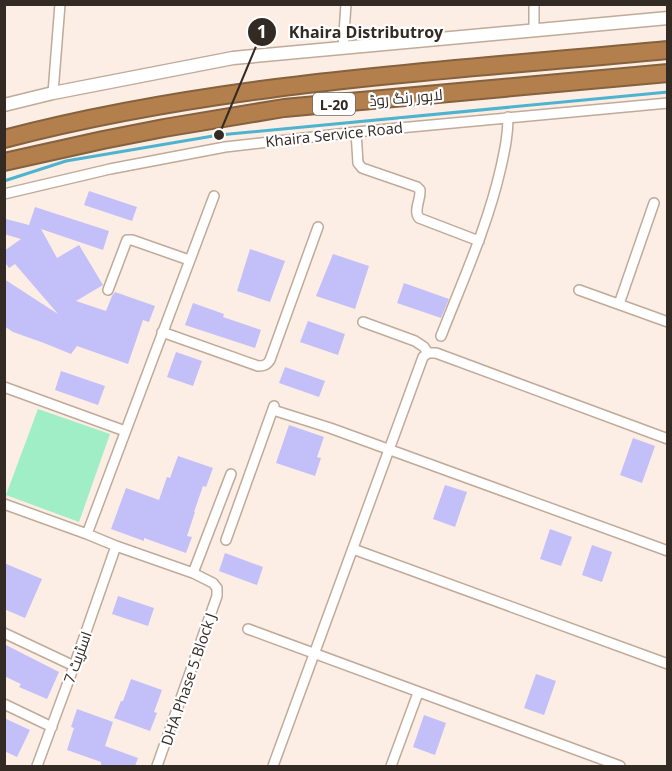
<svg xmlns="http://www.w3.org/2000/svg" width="672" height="771" font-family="'Open Sans',Cairo,sans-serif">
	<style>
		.green { fill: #9feec5 }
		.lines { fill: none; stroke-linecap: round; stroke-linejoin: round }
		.stream { stroke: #4eb3ce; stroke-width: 3 }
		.building { fill: #c3bff9 }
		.minor-casing { stroke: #c0aa99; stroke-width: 12 }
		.tertiary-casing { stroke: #c0aa99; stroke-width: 15 }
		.motorway-casing { stroke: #85613e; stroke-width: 20 }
		.minor { stroke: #fff; stroke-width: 9 }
		.tertiary { stroke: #fff; stroke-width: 12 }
		.motorway { stroke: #b27f4d; stroke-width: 16 }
		.labels { text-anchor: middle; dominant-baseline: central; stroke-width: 4.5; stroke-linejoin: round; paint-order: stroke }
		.shield { fill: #fff; stroke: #706a65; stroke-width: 1.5 }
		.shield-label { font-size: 14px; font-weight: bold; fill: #322a23 }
		.street-label { font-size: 15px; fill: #322a23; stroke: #fff }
		.leader { fill: none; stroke: #322a23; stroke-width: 2 }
		.callout-dot { fill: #322a23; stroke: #fff; stroke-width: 2 }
		.mark-label { font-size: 18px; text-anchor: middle; font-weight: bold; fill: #fff }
		.callout-label { font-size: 16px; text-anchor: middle; font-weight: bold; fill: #322a23; stroke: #fff; stroke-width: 4.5; stroke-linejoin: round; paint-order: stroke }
	</style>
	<rect width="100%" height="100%" fill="#fceee4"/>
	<path class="green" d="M38,409l72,25 -31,88 -73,-27z"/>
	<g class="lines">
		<path class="stream" d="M4,181l62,-20 153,-26 449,-43"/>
	</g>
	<path class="building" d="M89,191l48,16 -5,14 -48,-16z
		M35,207l74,24 -6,19 -62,-21 16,29 22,-13 24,40 -27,16 30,10 6,-15 3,-4 40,14 -6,16 -6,-2 -15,44 -51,-18 -6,8 -27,-11 -31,-11 -9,-6v-47l54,35 -43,-50 -6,4 -5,-7v-10l17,-12 -17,-5 2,-15 23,6z
		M250,249l35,12 -15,41 -33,-11z
		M333,254l36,12 -14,43 -39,-13z
		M404,283l45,16 -8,19 -44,-15z
		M193,303l31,11 -1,3 38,13 -6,18 -70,-23z
		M308,321l37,13 -7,21 -38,-13z
		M176,352l26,9 -9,25 -26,-9z
		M285,367l40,14 -6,16 -40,-14z
		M61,371l44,15 -7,19 -43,-15z
		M289,425l35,12 -7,20 4,1 -6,18 -39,-13z
		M633,438l22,8 -13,37 -22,-8z
		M178,456l35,12 -7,19 -3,-1 -9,26h1l-8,24 5,1 -6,16 -42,-15v3l-33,-12 15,-41 33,12 8,-23 3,1z
		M445,485l22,7 -12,35 -22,-8z
		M550,529l22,8 -11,29 -21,-7z
		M592,545l20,7 -10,30 -20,-7z
		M225,553l38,14 -6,18 -38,-14z
		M4,563l38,16 -17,39 -21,-9z
		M118,596l36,12 -6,18 -36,-12z
		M4,644l55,28 -12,27 -28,-12 2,-3 -17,-8z
		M536,674l20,7 -12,34 -20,-7z
		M131,679l31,11 -8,22 3,1 -7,18 -36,-13 7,-17h2z
		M77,709l36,13 -8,24 33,12 -3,8h-29l-5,-1v-3l-34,-12 7,-22 -3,-1z
		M424,715l22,8 -11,32 -22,-8z
		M4,718l26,12 -13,27 -13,-6z"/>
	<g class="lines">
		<g class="minor-casing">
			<path id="minor" d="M534,30v-26
				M343,48l3,-44
				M53,93l7,-89
				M356,132l2,31 4,5 55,19 3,3c1,10 -7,20 -1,28l60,23
				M4,194l106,-25 115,-22 131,-15 312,-29
				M108,290l19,-50h5l57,20
				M579,290l89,32
				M619,304l35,-101
				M363,322l52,19 9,6 4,6
				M162,332l96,34c6,0 9,-1 12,-6l48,-133
				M441,336c22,-56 47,-111 60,-169 4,-18 7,-32 7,-50
				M428,353h8l232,86
				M4,387l121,44
				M273,410l57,18 338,123
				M4,504l83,30 29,12 77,27 20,10 4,5v8l-60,170
				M87,534l127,-338
				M226,540l48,-134
				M353,549l315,115
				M193,573l38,-99
				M248,629l372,137
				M4,633l70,33
				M4,704l48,23
				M37,766l37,-100 42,-120
				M273,766l150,-409 5,-4
				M391,766l27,-73"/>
		</g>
		<g class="tertiary-casing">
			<path id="tertiary" d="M4,105l49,-12 180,-35 435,-40"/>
		</g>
		<g class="motorway-casing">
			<path id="motorway" d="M4,139c217,-57 442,-68 664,-89
				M4,162l99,-22 61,-12 120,-20 384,-35"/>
		</g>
		<use href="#minor" class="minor"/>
		<use href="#tertiary" class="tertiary"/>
		<use href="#motorway" class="motorway"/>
	</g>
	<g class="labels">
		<rect class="shield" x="313" y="93" width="42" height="22" rx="4.5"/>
		<g class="shield-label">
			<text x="334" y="104">L-20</text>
		</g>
		<g class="street-label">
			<text transform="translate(406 97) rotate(-5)">لاہور رنگ روڈ</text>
			<text transform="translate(334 134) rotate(-6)">Khaira Service Road</text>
			<text transform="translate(77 657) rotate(-70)">اسٹریٹ 7</text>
			<text transform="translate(188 679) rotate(-71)">DHA Phase 5 Block J</text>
		</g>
	</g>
	<path class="leader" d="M219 135L262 32"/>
	<g class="callout-dot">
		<circle cx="219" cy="135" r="6"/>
		<circle cx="262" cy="32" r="15"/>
	</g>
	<g class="mark-label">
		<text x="262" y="38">1</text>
	</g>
	<g class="callout-label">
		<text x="366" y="38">Khaira Distributroy</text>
	</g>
	<rect width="672" height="771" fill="none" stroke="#322a23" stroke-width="12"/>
</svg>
